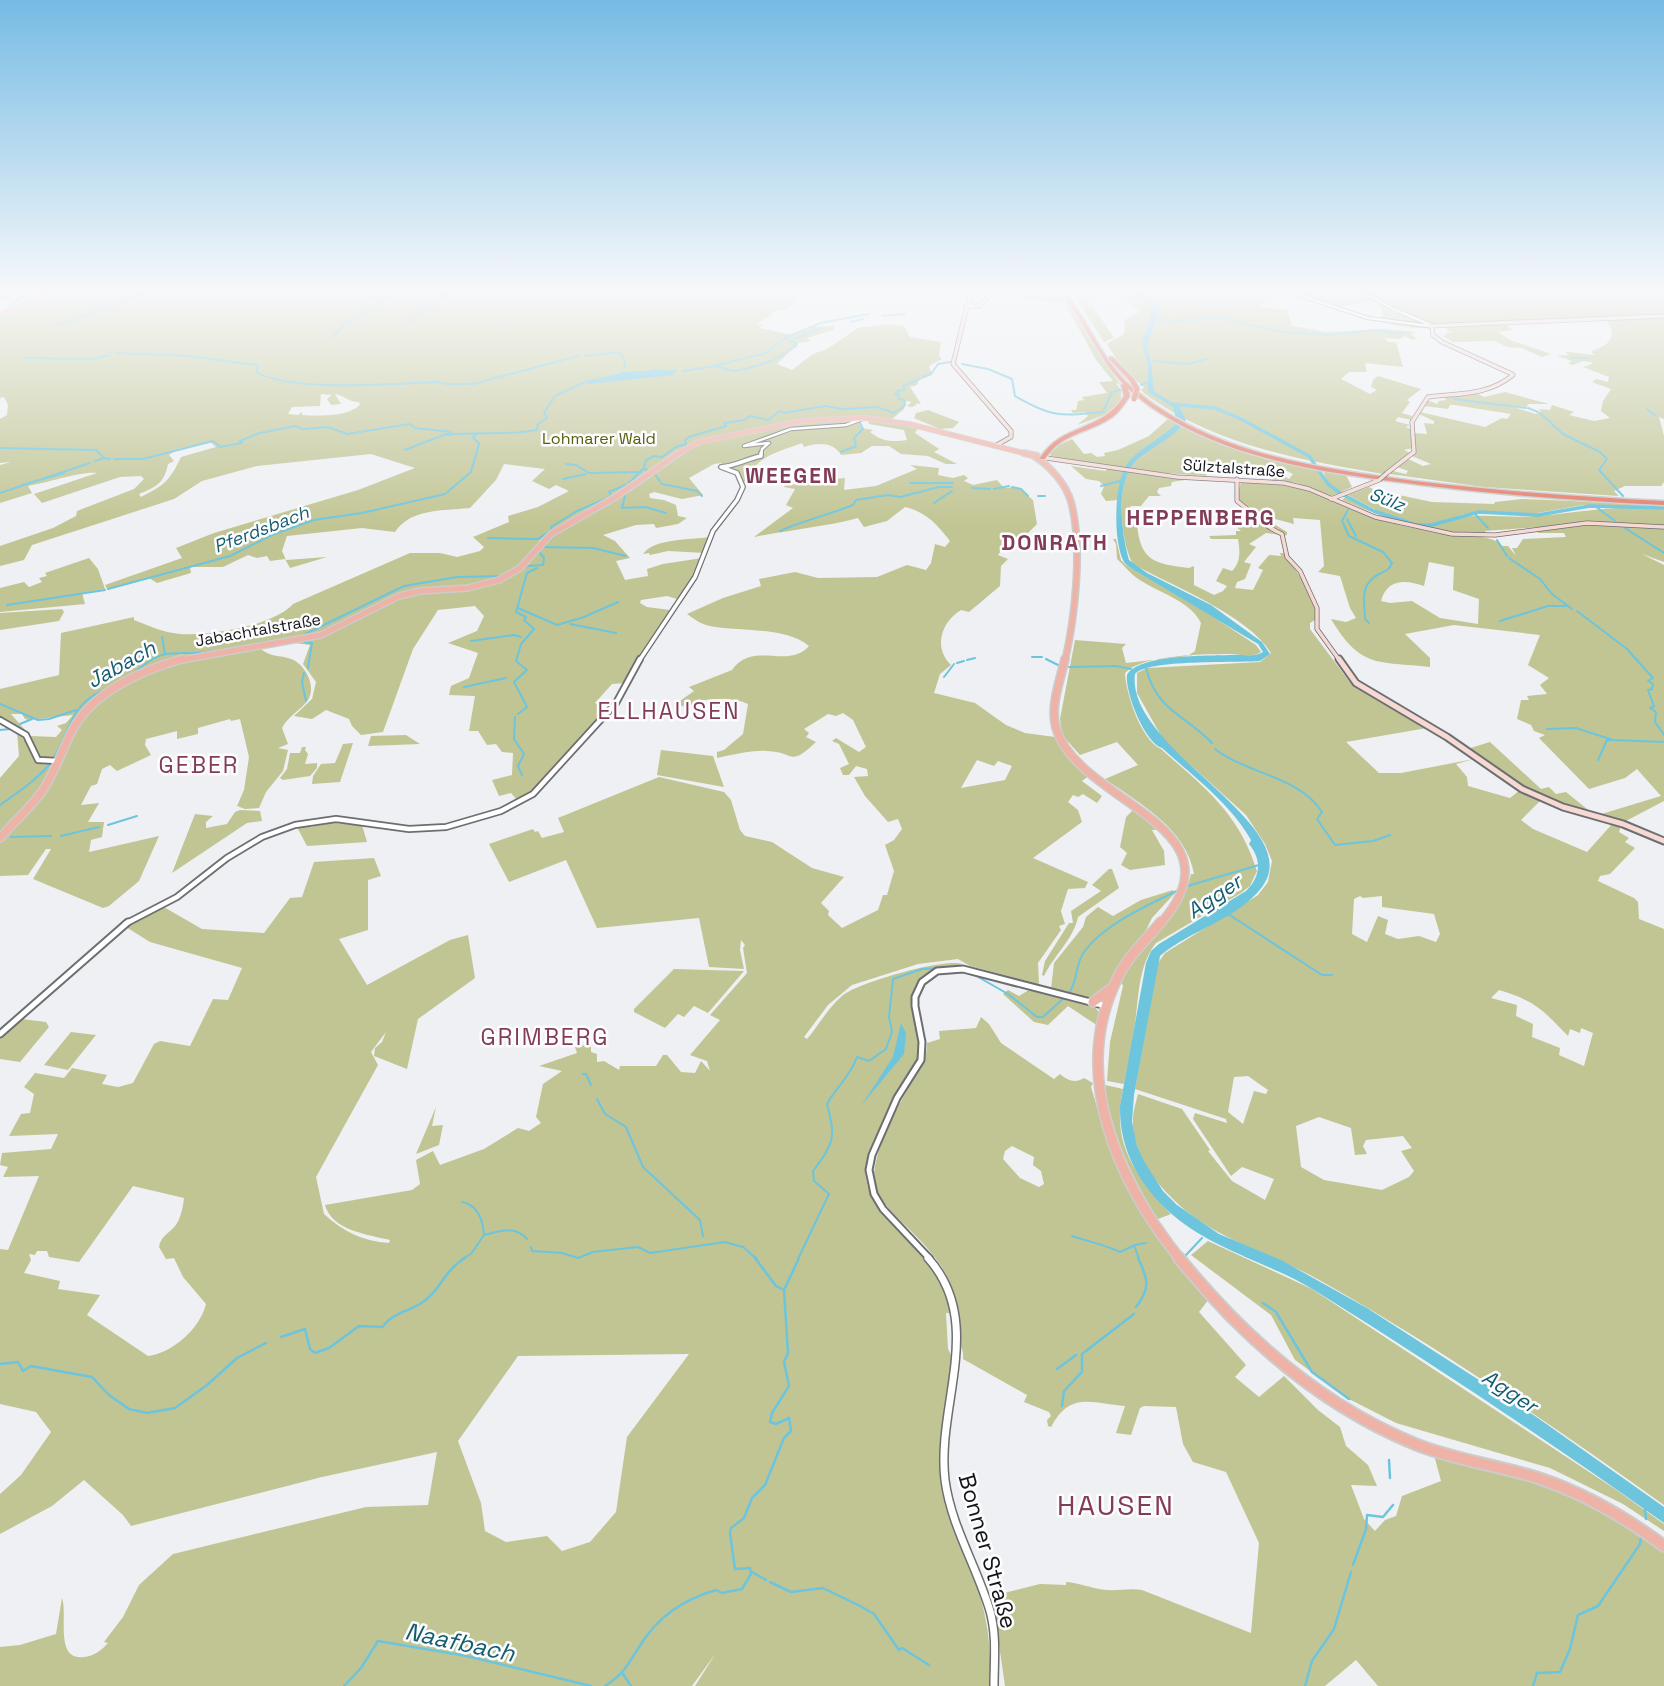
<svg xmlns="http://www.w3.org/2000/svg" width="1664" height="1686" font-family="'Space Grotesk',sans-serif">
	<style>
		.green { fill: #c1c593; fill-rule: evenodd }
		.water { fill: #6cc5dd }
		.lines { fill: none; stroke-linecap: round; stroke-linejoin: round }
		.stream-far1 { stroke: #6cc5dd; stroke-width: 2 }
		.stream { stroke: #6cc5dd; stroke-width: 2.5 }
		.river { stroke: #6cc5dd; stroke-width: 3.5 }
		.tertiary-far4-casing { stroke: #6d6e71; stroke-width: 4.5 }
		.tertiary-far3-casing { stroke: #6d6e71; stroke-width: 6 }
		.tertiary-far2-casing { stroke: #6d6e71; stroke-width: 8 }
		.tertiary-far1-casing { stroke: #6d6e71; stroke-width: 9 }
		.tertiary-casing { stroke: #6d6e71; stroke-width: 10 }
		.secondary-far1-casing { stroke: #6d6e71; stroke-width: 5 }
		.secondary-casing { stroke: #6d6e71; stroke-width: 9 }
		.primary-far4-casing { stroke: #cbcccc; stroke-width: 6 }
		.primary-far3-casing { stroke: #cbcccc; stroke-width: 8 }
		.primary-far2-casing { stroke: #cbcccc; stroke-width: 10 }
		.primary-far1-casing { stroke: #cbcccc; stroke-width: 12 }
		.primary-casing { stroke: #cbcccc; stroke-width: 14 }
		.motorway-casing { stroke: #cbcccc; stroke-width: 3 }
		.tertiary-far4 { stroke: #fff; stroke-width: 2.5 }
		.tertiary-far3 { stroke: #fff; stroke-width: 3.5 }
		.tertiary-far2 { stroke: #fff; stroke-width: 4.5 }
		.tertiary-far1 { stroke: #fff; stroke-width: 5 }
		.tertiary { stroke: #fff; stroke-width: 7 }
		.secondary-far1 { stroke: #f7d9d3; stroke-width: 3.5 }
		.secondary { stroke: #f7d9d3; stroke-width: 5 }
		.primary-far4 { stroke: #efb2a7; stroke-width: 4.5 }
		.primary-far3 { stroke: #efb2a7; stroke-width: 5 }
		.primary-far2 { stroke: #efb2a7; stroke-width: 7 }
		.primary-far1 { stroke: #efb2a7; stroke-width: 9 }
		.primary { stroke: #efb2a7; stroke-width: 10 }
		.motorway { fill: #e47f6d; fill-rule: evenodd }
		.secondary-bridge-casing { stroke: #6d6e71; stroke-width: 5; stroke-linecap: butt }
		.motorway-bridge-casing { stroke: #cbcccc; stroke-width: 7; stroke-linecap: butt }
		.secondary-bridge { stroke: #f7d9d3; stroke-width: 3.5 }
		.motorway-bridge { stroke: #e47f6d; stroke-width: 5 }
		.labels { text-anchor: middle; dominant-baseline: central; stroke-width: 5; stroke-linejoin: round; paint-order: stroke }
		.far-park-label { font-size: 16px; fill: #5a5d09; stroke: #fdfdff }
		.far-street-label { font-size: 16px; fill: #141516; stroke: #fdfdff }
		.far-water-label { font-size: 18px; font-style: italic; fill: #135d6e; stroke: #fdfdff }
		.far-district-label { font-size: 21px; font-weight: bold; letter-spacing: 2px; fill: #823c56; stroke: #fdfdff }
		.water-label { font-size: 21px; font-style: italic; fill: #135d6e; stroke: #fdfdff }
		.quarter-label { font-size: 23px; letter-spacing: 2px; fill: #823c56; stroke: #fdfdff }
		.near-street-label { font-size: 23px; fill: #141516; stroke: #fdfdff }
		.near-water-label { font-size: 24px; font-style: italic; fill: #135d6e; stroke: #fdfdff }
		.near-quarter-label { font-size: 28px; letter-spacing: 2px; fill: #823c56; stroke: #fdfdff }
	</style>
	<rect width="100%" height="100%" fill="#eef0f3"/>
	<path class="green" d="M49,292h758l-12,4 5,3 -14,10 -15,3 2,2 -17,10 6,1 -2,3 32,7 28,-13 57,-10 -56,11 -6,4 20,-1 -2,4 -26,8 4,3 -12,2 -22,21 15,6 21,-16 14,-5 31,-21 30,-4 16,2 6,11 31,5 -2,14 3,3 -13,7 3,9 -12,2 -3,8 -7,2 11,17 -6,-1 2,1 -5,3 -5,-1 5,-4 -6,-1 -2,8 -12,10 -70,-2 -126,25 -30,16 -67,47 -44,24 -15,11 -21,26 -14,9 -24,9 -66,7 -23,5 -65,35 -30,8 -111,17 -60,24 -56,48 -14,29 -15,2 -11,-23 26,1 6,-7 -5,-4 9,-3 7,-8 -44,5 -4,-1 -3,-5h-11l14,16 -25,-12v-29l59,-14 2,-42 73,-16v3c15,6 31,13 46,14 30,2 93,-8 113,-30l117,-51h30l17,4 23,-6 4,-4 -11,-10 36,-15 -1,-6 30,-9 31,-16 -13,-6 -7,4 -17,-8 13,-12 -41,-5 -8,16 -26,28c-27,3 -59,0 -75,24l-33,-4 -75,8 -5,15 4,9 41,-3 -37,11 -5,-9 -15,2 -3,-5 -10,2 -9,-3 -25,12h-33l1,6 -34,10 -8,-5 -42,11 -2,-4 77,-27 -6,-10 38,-15 144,-43 57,-22 -44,-14 -114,12 -55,15 -28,18 -142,46 -8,15 -24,6v-20l53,-18 23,-12 1,-5 57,-22 10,-10 -3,-3 -21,1 -78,26 -8,-9 63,-21c-16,-2 -50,10 -69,13l4,7 -32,10v-38l11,-3 -11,1v-44l7,-4 1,-10 -4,-8 -4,1v-80l14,-10zM321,394l11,1 -5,4 4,6 10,-1 -6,-10c9,1 13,8 24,8l1,3c-13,12 -40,11 -58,10v-3l-4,3 -10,-1 4,-7 28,-1zM210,442l6,5 -35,10c-11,23 -16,28 -40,40l-2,-3c20,-8 25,-12 29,-30l6,-3 -5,-6 9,-6z
		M1022,292h39c22,30 37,63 59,92l-4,-1 5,7v10l-14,14 -30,11 11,-9 -3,-4 -12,1 -2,-3h5l2,-9 6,-1 -2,-3 25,-4 -8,-11 14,-1 -17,-21 -31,-57 -38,-3z
		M1072,292h11l31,46 -10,4z
		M1119,292h151l2,2 -12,2 7,8h-7l1,4 26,1 5,17 35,6 57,-3 33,3 -7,2 7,4 -5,2 -8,-4 -4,3 -15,-1 3,4h8l7,25 -38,-4 2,9h-18l-8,7 29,15 7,-4 -6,-3 2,-7 5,-4 43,13 -14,11 3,2 -8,11 10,3 -1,4 -13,-3 -3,4 15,4 -4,2 4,2 3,19 -9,2 6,3 -27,21c-84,-14 -168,-29 -238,-80l-4,-4 3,-3 -19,-15 -18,-28 17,-10 1,-14 15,-8z
		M1290,292h72l29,19 35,14 -57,-7 14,-1 -2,-9 -8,-7 -36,6z
		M1365,292h299v23l-148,7h8l-17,3 6,5 -15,2 12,8 41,14 -9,3 -20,-9 -15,-1 -12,-6 -42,1 -9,-5 2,-4h7l-5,-2 -2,-4 46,-2h-57l-4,6 -3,-3h-15l-32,-5 46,4 5,-2 -41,-18z
		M1664,316v103l-5,-2 5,19v46l-3,4h-36l-11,5 5,5 -135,-9 -95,-13 4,-3 13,3 2,-3 -11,-4 11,-8 15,7 8,-2 -19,-8 4,-6 -2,-17 13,1 -3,-11 10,1v-3l-15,-7 1,-2 65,15 17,-9 5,1 4,-5 -57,-9h-4l-2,4 -24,-3 3,-6 10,4 2,-3 7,-1 -2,-3 34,-3 6,3 21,-5 44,12h-20l-3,3 -19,-2 29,9 5,-3 -3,-2 12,1 2,-5 22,7 -5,3 25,6 16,-3 -9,-7 2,-10 8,-12 -19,-7 4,-3 12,3 1,-5 -26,-10 11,-4 -11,-2 -10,4 -5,-2 4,-2 -15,-5 11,-1 -2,-3h3l25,3 -3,-4c19,-5 28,-16 14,-32z
		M928,410l31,12 -6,6 -13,1 -26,-11 2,-5z
		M1169,418l8,4c-31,37 -49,21 -59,78l-12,1 -5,-7 3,-8 -5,-5 -13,-2 -15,-13 35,5 1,-5 -56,-10 -1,-2 5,-7 17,-8 12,15 7,-1 6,4 8,-1 -1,-3 14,-3 31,-14z
		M858,420l3,8 12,2 -3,2c12,10 22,10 37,8l-3,-10 -35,-6 -1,-4 50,8 -3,5 24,16 -5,3 23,12h-11l-18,-8 -27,-2 -12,-8h-17l-11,7 -20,2c-8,-14 -25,-12 -37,-8l-2,-4c-27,10 -44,12 -58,40l-3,-6 -24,-10 5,-4 -8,1 -25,14 14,17 -21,4 -28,-7 -5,2 1,4 14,2 12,5 2,11 9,2 -9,6 -22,4 -2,-4 -18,1 -33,10 12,6 15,17 -14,3 9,19 23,-4 -1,-7 16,-5 39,-6 -8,19 -17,22 -10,-3 -26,4 -1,3 7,4 23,3 -27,40 -18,33 -13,1 -17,19 7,4 -5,6 6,2 -70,77 -15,9 -7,-8 -12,3 -7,-16 20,-5 1,-22 -11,-1 -6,-8 -9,1 -9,-14h-9l6,-35 -26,-1 2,-9 18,-8 9,-25 -30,-10 29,-12 7,-15 -9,-10 -37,4 -25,39 -30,83 -22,3 -9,-9 -3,-7 -23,-9 -14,9 -18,-3 18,-17 4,-17 -13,-18 7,-19 -15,-2 36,-9 54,-31 33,-11 76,-7 14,-8 49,-45 114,-74 28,-15 105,-21z
		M1183,425l54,21 83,24 7,10 -4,-9 23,4 6,12 -20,9 -35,-13 -28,-4 15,-3 5,3 4,-5c-14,-7 -28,-11 -45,-7l-3,-2 -9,3 -20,-5 -3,3 -4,-1 -2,-2 -1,13 -66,-5 51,8 -19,3 -1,4 -12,2 -2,4 4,4h-12l-8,10h-10l-3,11 4,7h5c3,37 18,40 52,44l5,-2v19l20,10 9,-4 4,-5 -11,-5 7,-13 9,3c9,-9 8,-20 6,-32h-27l-2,-3 27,-1v-4h5l-8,-7h24l-3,-6 10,9 16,6 1,2 -15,-2 -17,11 7,3 -12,15 7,2 -6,15 -8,3 -2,6 18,2 10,-20 -5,-2 11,-13 12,1 -1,-3h4c10,17 37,46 31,67l-5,3v6l39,52 78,47 -81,14 33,31h22l73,-14 -18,5 11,13 1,9 42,12 10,-8 21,10 -20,20 12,9 54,23 26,-29 8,3 -2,6 10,6 -4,4 10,6 -25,26 -10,2 -2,5 36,17 4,4 1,17 25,10v576c-111,-79 -224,-157 -343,-224 -51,-29 -111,-42 -152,-86 -18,-18 -38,-49 -36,-75 0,-9 3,-18 5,-26l44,15 28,41 -2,1 24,30 33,19 9,-21 -32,-12 -11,9 -38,-57 2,-6 32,10 -1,-4 -91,-30 23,-126 7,-10 93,-58 10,-13 4,-21 -7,-17 -19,-29 -82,-74 -27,-48v-20l10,-5 113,-6 11,-9c-23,-38 -99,-67 -138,-89 -13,-22 -17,-83 1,-102 14,-14 34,-24 49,-37zM1360,896l3,2 19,-2v11l52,7 6,20 -4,8 -17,-6 -21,3 -13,-5 3,-14 -10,-4 -11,26 -15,-8 2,-35zM1499,990c36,11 43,19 69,46l2,-7 10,4 1,-5 12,5 -9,33 -25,-11 1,-7 -28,-11 1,-13 -17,-8 1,-11 -26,-7zM1248,1076l20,14 -2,4 -12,-3 -11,33 -15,-12 6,-35zM1319,1117l32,11 4,27 12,-1 -4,-8 3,-6 37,-4 9,12 -11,3 13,20 -5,6 -27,13 -58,-10 -23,-13 -5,-41z
		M910,465l29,3 -1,7 15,3 11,-3 4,3 -4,3 9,4 24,-5 7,8 13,-1 16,13 4,24 -14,14 -12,-1 -13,18 10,4 -7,7 -1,20 -31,26 -8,-2c-20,12 -28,38 -10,55l-11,9 -6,19 41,10 31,22 19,8 30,4 13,18 22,20 -8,6 20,15 -5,7 -14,-9 -5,3 -5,-2 -5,7 10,8 4,12 -49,36 55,24 -3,6 -17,1 -7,22 4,13 -6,2 2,4 -23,33 1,21 -69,-18 -12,-7 -40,5 -66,21 -24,20 -24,32 3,2c12,-14 21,-31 35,-43 15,-13 102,-38 120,-32 -8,4 -21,3 -30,8 -40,21 -7,52 -11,82 -5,30 -45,71 -54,105 -12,46 45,77 67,109 9,14 13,29 18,45h-6l2,36 5,10c-4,37 -17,79 -12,116 3,17 11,35 17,51 18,53 37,103 31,160h-294l21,-33 -24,33h-692v-39l20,-2 36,-11 6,-36c6,17 -8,63 22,59 10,-1 18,-7 24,-14l-4,-1 19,-25 16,-32 34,-31 193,-47 62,-2 9,-53 -115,25 -191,49 -8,-11 -39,-35 -32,26 -52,28v-40l21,-19 30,-43 -15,-20 -36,-8v-155l8,1 31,-74 -36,1 5,-10 -8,-2 2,-12 49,-4 7,-15 -49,2 12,-22 9,-1 4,-19 -10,-7 11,-14 29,5 8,-10 35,7 -5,9 16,3 15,-4 21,-39 6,-3 30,5 23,-47 15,1 14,-32 -92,-26 -24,-15 2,-3 34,-18 40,23 62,4 26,-35 12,-1 12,-35 60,-4 7,18 -13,4v50l-29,9 28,46 83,-45 18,-5 7,43 -57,41 -11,50 -33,-13 1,-8 7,-6 4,-10 -15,20 7,13 -62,112 8,37c19,18 39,27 65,29l1,-3c-20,-5 -58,-9 -65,-35l87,-15 8,-6 -4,-24 17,-9 7,14 44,-16 34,-21 11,3 12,-8 -5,-6 7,-33 19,-13 -23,-5 38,-13 -2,-6 16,-3v8l6,2v8l7,-1 15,9 1,-4h36l7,-11h4l14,17 14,1 6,-12 9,10 -3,-10 -17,-6 30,-35 -10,-5 37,-42 -4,-25 2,-3 -4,-5 -1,10 4,19 -35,-2 -10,-49 -102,10 -31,-68 -57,22 -20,-38 44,-15 2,3 3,-1 4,7 22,-6 -6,-14 101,-41 65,15 7,8 9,30 5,6 27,6 40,26 32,9 -23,26 8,8 -1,4 14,13 36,-18 5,-15h4l7,-24 -9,-26 9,-5 8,-11 -4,-10 -10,3 -23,-26 -11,-19 14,-1 -1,-7 -11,-3 -7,9h-6l-3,-7 9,-4 -10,-20 -7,-3 4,-3 23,14 7,-5 -13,-27 -10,-7 -7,3 -8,-2 -24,15 5,4 -3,4 10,5c-28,26 -20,10 -49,9 -16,-1 -34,4 -50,7v-6l7,-2 19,-16 5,-30c-17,-8 -34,-5 -52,-3l-8,8 -11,-6 17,-12 -5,-4 43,-17c21,-30 56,0 77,-24 -26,-21 -72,-13 -103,-21 -7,-2 -13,-7 -19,-11l36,-16 38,-12 -2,-7 36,-7 23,6 59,-1 30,-12 19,5 5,-7 4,-19 10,3 5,-6c-13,-17 -24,-29 -45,-34l-18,14 -23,6 -6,-9c-34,9 -69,12 -104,19l39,-29 -7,-3 9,-16 -11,-2 2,-4 12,2 1,-3 46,-4 -1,12 32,-4 41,-17zM977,760l17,6 4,-5 14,5 -7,14 -44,8zM133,1186l51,12c-1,9 -3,19 -8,27 -7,9 -15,10 -17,22l7,12 8,-1 9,19 23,27c-6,25 -34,49 -58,52l-61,-41 13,-20 -42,-6 2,-8 -36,-8 7,-13 -2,-6 6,1 2,-4h10l2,6 30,5zM689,1354l-62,83 -11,75 -26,30 -28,9 -15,-15 -41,6 -21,-11 -4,-28 -23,-62 60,-85z
		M1241,482c11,0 22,-1 33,0 33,4 64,23 95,34 21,8 45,12 67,17 17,4 58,0 66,13h6l8,10 -4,-8h5l6,-9 43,-2 -2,-4h-26l1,-3 63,-6 62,4v34l-22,-8 22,11v236l-42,22 -24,-8 63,-19 -24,-27 -12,9 -36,11 -50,-51 6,-3 -11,-4 -3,-6 -14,-6 4,-19h8l-2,-4 20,-2 -7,-9 9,-7 -21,-13 12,-30 -86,-10 -49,9 25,24v9c-53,-6 -69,2 -99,-48l15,3 10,-4 -6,-10 -10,-32 -22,-4 6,-6 -4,-46 -27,-2 1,6 -19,-5 -8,1 20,12v3l-4,1 -3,-5 -17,-6 -8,-11 -15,-10 -3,-8zM1429,562l25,5 -1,23 26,9 -1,25 -38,-6 -28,-17 -22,2 -9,-2c6,-23 26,-21 43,-15z
		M1369,487l19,10 11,-2 33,7 62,2 1,-2 27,-3 142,6v2l-81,-2 -51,9 -51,-3 -20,4 -13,6c29,-10 55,-2 86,-5 46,-3 82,-12 130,-7v17c-64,-6 -116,1 -179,5l1,2c-51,3 -98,-13 -144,-33l3,-3 33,17 41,10 -37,-11 -34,-18z
		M709,537l-4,16 -37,-2 -18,4 -1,-2 -6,1c11,-16 48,-14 66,-17z
		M1113,539h3l5,21 5,5 89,53 41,27 5,7c-9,6 -17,3 -27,2 -26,0 -92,0 -109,19 1,21 16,67 36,76 44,39 78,64 96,122l-7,15 -9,7 -85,50c-18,23 -17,53 -21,80 -3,21 -7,41 -11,61l-17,-3 3,-39 13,-56 -2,-4c16,-41 61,-63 70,-108h3c-8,-46 -54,-70 -89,-95l33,-14 -21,-23 -37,13 -18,-20 -2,-16 15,-79 51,4 -4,4 4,15 62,-7 7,-5 6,-28c-11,-24 -49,-32 -68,-48 -6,-5 -10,-11 -16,-16l-1,-15z
		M89,558l9,11 7,20 -23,4 3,11 -85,8v-24l24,-6 5,5 13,-5 -3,-4 8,-2 -2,-3z
		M62,609l2,3 -5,9 -59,9v-17z
		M260,648c9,9 20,7 31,11 14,5 26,27 17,41 -7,10 -20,16 -26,28l6,16 -10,4 10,2 -5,21 -17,21 -7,16 -14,1 -8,-3 7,-16 5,-33 -9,-38 -9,2 -1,-2 -32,9v6l-21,5v-8l-31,8 -1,6 6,10 -34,16 -7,-6 -8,4 -5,15 -6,2 -10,19 18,-2 -11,19h16l-2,15 -11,3 -2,12 70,-16 -20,45 -30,25 -6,2 -70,-29 18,-30h-5l-18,26 -28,1v-36c17,-19 39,-39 53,-61 11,-16 14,-37 24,-54 39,-59 120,-66 183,-77z
		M17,732l10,11 7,18 19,4 -22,37 -31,33v-57l19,-22z
		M406,735l14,9 -52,2 3,-10z
		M1490,742l51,47 8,-2 7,7 10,-2 26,21c-52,-15 -81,-33 -125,-64z
		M353,743l-13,39 -28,2 1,-8 8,-12 14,-1 8,-19z
		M302,747h4l-1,3 3,4 -3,10 12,-1v5l-7,8 -27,4 -3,-2 7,-9 3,-16h10z
		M661,750l52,6 11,31 -67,-12z
		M1135,808l28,21 -11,1 12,21 1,14 -35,5 -9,-5 6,-12 -7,-6 6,-30z
		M240,810l20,1 2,10 -15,2 -75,50 23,-59 18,2 -7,6v6l21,-4 8,-12z
		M332,823l30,2 5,17 -60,4 -9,-17 4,-4 8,2z
		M1109,869h3l7,19 -41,29c-5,23 -24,38 -34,59l-2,-1 3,-14 24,-38h4l-2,-12 30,-20 -9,-6z
		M1173,890l1,4 -22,24 -11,22 -13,15 -19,32 -13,12 -45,-10 3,-26 29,-36 3,-10 12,-10 15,9 28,-16z
		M674,969l70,2 -36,42 -14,-7 -10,11 -6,-3 -13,14 -31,-16v-3z
		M1032,988l63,19 5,7 -2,12 -30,-20 -20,19 -14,-3 -31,-28 5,-4 11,6z
		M981,1017l8,7 12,19 53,36 6,-5c7,6 15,10 24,4l9,5 -2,4c10,32 17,63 32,93 20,44 56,81 86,119l-10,13 47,53 -11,12 24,20 25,-21 34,34 22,17 6,19 22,19 9,21 -26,-1 13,34 11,12 10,-11 11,-4 6,-20 39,-15 -7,-26 116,28 47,24 67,43v136h-286l-22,-26 -31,26h-320l-13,-90 48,-12 26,1v-3c14,1 27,7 41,8 12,1 23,-2 35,0l109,43 8,-90 -33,-71 -33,-10 -10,-18 -7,-37 -32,-1 -4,2 -9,27 -15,-2 9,-27c-34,-3 -55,-15 -74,21l-3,-1 -1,-6 4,-4 -2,-4 -25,-10 3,-7 -64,-36c1,-8 -2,-10 -3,-19 -2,-52 -12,-72 -49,-109 -13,-13 -30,-27 -36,-46 -6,-24 19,-73 32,-94 10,-18 20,-26 20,-48l13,-4 -1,-8 37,-3zM1012,1146l22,11 -1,8 8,6 3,13 -5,3 -19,-9 -17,-19 2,-8z
		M22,1019l24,3 3,5 -29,35 -20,-3v-21z
		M71,1032l25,3 -28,35 -24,-5z
		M1105,1085l18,4c-12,55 12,86 48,125l-13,5c-26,-41 -47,-86 -53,-134z
		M436,1107l-4,19 11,-1 -4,20 -23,9z
		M1208,1241l104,48 303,200 49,35v7l-41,-27 -73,-36 -154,-45 -47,-24 -54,-39 -24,-45 -80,-60z"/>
	<path class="water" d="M1135,292l8,2 16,13 -12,41 4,13 3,30 26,17 6,12c-11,17 -30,25 -46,37 -26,20 -19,75 -11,103l18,13 64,32 51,37 8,12 -10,7c-23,2 -113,-2 -125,13 -10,75 174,151 127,213 -25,33 -72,43 -102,69l-26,139 -2,27 5,24 7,15 19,30 14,14 42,29 62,26 86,48 168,108 129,91v16c-114,-81 -231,-159 -350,-233 -46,-28 -98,-39 -140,-74 -34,-29 -55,-66 -54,-110l26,-143 5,-12 8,-7 87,-53c15,-15 16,-31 3,-47l2,-4c-21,-37 -58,-64 -89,-92 -17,-5 -37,-55 -35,-73 11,-21 81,-19 104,-20 12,-1 22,3 32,-3l-5,-8 -124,-74c-4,-3 -9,-5 -11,-10 -10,-22 -9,-77 4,-96 12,-17 36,-25 50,-42l-4,-15 -25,-15v-27l-6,-22 11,-35z
		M653,369l21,3v3l-86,9 -3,-3 36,-8 20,1z
		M901,1023l5,10 -2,21 -43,52 32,-49z"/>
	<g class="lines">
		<path class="stream-far1" d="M402,292h3
			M136,296l9,-4
			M0,299l21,-7
			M354,300l31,-3
			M10,306l8,-7 18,-7
			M882,316l23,-2
			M1155,319l16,2
			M409,321l35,-24 -8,-5
			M1175,321l46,-3 61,14 47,3 43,-5
			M851,322l12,-3
			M59,325l76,-28
			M1376,330l25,4
			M333,337l12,-13 42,-26
			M116,353l72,3 67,9 3,2 -2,5c37,21 139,11 184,10 9,5 22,0 33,2l105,-28
			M585,356l33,-4 6,7 1,8
			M23,358l69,1 18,-4
			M1571,358h16
			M1154,361l33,3 20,-5
			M962,364l26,5 24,10 3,17c38,22 46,20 88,16l9,-20 12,-3
			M714,366l52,-13 21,-16 34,-14 48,-9
			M683,371l33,-5 17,5 12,-2 27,-8 24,-15v-3l-7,-2 33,-13
			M621,373l55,-2
			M1141,385l8,-3
			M1454,399l72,9
			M1528,408l10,4
			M1647,409l9,7
			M1540,413l23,21 37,18 7,7 -8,11 24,26
			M477,433l-4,5 6,5
			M0,448l96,2 8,8 6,1
			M405,450l41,-16
			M841,452l15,-6 -2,-8 9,-9 -3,-6
			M114,459h29l70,-18 7,6 22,-4 -2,-2 20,-8 35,-7 8,3 25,-2 19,7 63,-10 5,4 36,4 -4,3c31,-4 60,1 90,-5l1,-6 9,-6 -3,-5 11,-17 30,-14
			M95,461l9,-3
			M566,464l10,1 13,8 52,-1
			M644,467l2,-7 8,-4 8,1 14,-10 10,-3 -1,-4 4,-3 37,-11 -2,-3 21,-3 5,-4 18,4 12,-9 4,2 41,-7 18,3 34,-2 17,6 11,-8 -1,-5 -6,-1 1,-3 -4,-2 4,-1 -2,-2 8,-1 -2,-4 28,-12 7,-10 12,-2
			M653,472l9,12 35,7 5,5
			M563,479l23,-5
			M910,483h43
			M22,485l42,-12
			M1101,486l19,-5
			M1012,487l9,2 7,7
			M972,488l18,1
			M994,489l15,-3
			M0,493l90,-30
			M625,495l-3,13 23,-1 21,6
			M1038,496h7
			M934,503l18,-12
			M1595,506l20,15
			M1348,510l-6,11 7,15 34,16 9,11c-3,7 -6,8 -13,11 -19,10 -15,25 -14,45l4,4
			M1474,513l14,15
			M1347,519l9,17
			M1625,528l39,25
			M552,530l-1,-3 26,-16 30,-13 4,-3 -2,-3 19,-8 15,-15 5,1
			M780,531c24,-11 49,-16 73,-26l3,-5 32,-5 12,2 39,-10h13
			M488,538l50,1 13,-9
			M1497,540l10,16
			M546,543l10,-9
			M542,547l51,1 33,8
			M1509,558l31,21 12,15 20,15
			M511,576l16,-10 16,-1 1,-7 -5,-6
			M108,589l122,-33 44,-22 40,-14 48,-7 83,-19 26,-22 8,-28
			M7,605l98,-15
			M518,608l39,17 27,-8 34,-15
			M1577,611l50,38 26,29 -5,3 5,3 -1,5 -4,1 6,16 -4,2 6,4 -1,10 9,13
			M1500,621l48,-15h20
			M570,624l46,9
			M301,636l103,-50 53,-9 47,-1
			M162,637l3,17
			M273,641l13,-2
			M471,641l43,-6 7,2
			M305,642l7,1 -4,25
			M1032,657h10
			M1046,659l14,7
			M967,660l8,-2
			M957,663l7,-2
			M1069,667l47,-1 15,3
			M1146,668c11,44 40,47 66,75
			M134,673c25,-22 31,-20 61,-20 23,-1 49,-8 72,-11
			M304,673l-2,9 4,19
			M944,677l10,-13
			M464,687l42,-9
			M0,704l38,16 11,-1 27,-9
			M518,714l9,-7 -13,-25 13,-12 -11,-9 5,-17 13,-15 -10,-9 2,-3 -10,-5 11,-39 10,-5
			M515,717l-1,22 10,15 -6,12 4,9
			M20,724l12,-5
			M1547,729l29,-1 37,12 51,2
			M0,730l10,-1
			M1215,749c32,25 84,27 107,63l-5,7 18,26 38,-4 17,-6
			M1598,760l9,-20h4
			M0,805c16,-11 35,-24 48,-39 21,-26 19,-60 54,-75
			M108,825l29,-9
			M61,836l38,-9
			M11,837l40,-1
			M1184,887l75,-22
			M1228,914l94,61h10
			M973,974l35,20 29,23h6l22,-20
			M1069,993c9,-12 6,-29 15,-41 20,-28 64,-47 95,-62
			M583,1074h3l5,11
			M597,1099l8,15 21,13 17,40 57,53 3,16
			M462,1202c16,3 21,19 22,33
			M1072,1236c17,6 31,8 48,16l13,-6
			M531,1247l1,4 30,2 16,5 15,-6 45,-5 12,6 75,-11 18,5 14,12
			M1186,1255l16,-17
			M462,1259l9,-5 13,-19c16,-4 31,-10 43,4
			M798,1259l31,-65 -15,-13 -1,-10c21,-28 23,-33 14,-67 10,-18 23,-27 30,-47l12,4 17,-12 6,-17 -3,-15 4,-38 29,-10 21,-1
			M1139,1259l-5,-14 12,-2"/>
		<path class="stream" d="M755,1258l21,28 6,3
			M1263,1303l13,9 36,60 37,27
			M1136,1307c15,-19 12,-28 2,-49
			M281,1337l24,-8 5,20 5,4 14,-5 30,-22 24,1c6,-12 25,-16 37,-23 21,-13 23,-33 45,-46
			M0,1364l18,-2 5,9 8,-5 61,11 17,18 20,14 18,4 28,-5 32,-23 30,-27 29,-15
			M1057,1369l19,-14
			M1062,1406l2,-15 18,-19v-18l52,-40
			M1389,1460l1,18
			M1645,1509l1,10
			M1353,1565l13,-36 1,-14 16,2 10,-12
			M752,1572l14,8
			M770,1582l21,10 32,-4 37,18 14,8 25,36 3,-2 27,17
			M623,1674l8,12
			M344,1686l17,-18 17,-27 88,15 125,30
			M605,1686c21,-14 22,-21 36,-42 17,-27 44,-45 75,-54l6,3 20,-4 9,-15 -1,-6 -15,1 -5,-36 1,-5 13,-10 8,-20 13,-13 19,-47 7,-7 -2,-13 -13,6 -6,-2 2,-9 17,-27 -5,-24 4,-9 -4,-63 15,-32
			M1305,1686l7,-25 22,-32 17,-57
			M1533,1686l4,-13 23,-1 10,-23 8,-34 20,-9 42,-62 1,-6"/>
		<path class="river" d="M1171,404l44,4 26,11 68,37 19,28 12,9 34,18 42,14h16l47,-13 59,3 52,-9 74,2"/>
		<g class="tertiary-far4-casing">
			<path id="tertiary-far4" d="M1289,292l79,26 61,8
				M1363,292l30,17 38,16
				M761,455l1,-6 7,-6 -25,3 47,-17 55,-4 19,-7"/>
		</g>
		<g class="tertiary-far3-casing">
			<path id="tertiary-far3" d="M639,661l56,-84 18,-46 24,-31 6,-13 -6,-14 -16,-6c15,-1 25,-8 40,-11v-3"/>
		</g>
		<g class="tertiary-far2-casing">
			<path id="tertiary-far2" d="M0,720l26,15 12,25 20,1
				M125,924l52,-27 50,-39 35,-21 33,-12 41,-6 73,10 37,-2 55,-16 32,-17 83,-91 24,-44"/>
		</g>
		<g class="tertiary-far1-casing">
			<path id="tertiary-far1" d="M0,1034l128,-112
				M930,1259l-47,-50 -9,-15 -5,-24 3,-15 25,-57 24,-38 1,-18 -7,-36v-9l7,-15 15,-11 26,-2 143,37"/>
		</g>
		<g class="tertiary-casing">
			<path id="tertiary" d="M928,1258c58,65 8,147 17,222 6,46 32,87 45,131 7,25 4,50 4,75"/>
		</g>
		<g class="secondary-far1-casing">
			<path id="secondary-far1" d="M968,305l3,-13
				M966,306h14l11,-14
				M967,306l-14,58 58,67v6l-16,9
				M1429,326l235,-10
				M1432,327l1,8 9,7 70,32
				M1046,458l131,19 107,6 25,6 66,28 77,17 43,1 92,-12 77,4
				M1387,473l27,-21 -2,-30 16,-25c32,-4 59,-1 85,-22
				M1237,479v22c16,12 26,25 45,33l5,23 13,14 17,37v21l23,32
				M1331,499l48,-19"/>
		</g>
		<g class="secondary-casing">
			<path id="secondary" d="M1339,659l17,24 91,54 75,52 41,18 60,17 41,17"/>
		</g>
		<g class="primary-far4-casing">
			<path id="primary-far4" d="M0,315l46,-23
				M675,455l24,-13 104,-21 62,-3 44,6 122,31"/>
		</g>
		<g class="primary-far3-casing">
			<path id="primary-far3" d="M1024,453l13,3
				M1034,456c16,10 32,28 37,46 12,44 4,115 -6,159
				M176,661l145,-26 78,-39 21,-5 48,-3 31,-8 21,-12 31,-34 66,-38 62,-43"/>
		</g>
		<g class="primary-far2-casing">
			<path id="primary-far2" d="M1065,659c-5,22 -15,47 -9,69 22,76 192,97 104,196
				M0,838c14,-16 31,-31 43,-48 12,-18 19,-40 29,-59 20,-39 70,-61 110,-72"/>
		</g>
		<g class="primary-far1-casing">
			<path id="primary-far1" d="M1161,922c-15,18 -33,34 -43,55 -49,97 0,205 62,282
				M1093,1002l16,-12"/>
		</g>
		<g class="primary-casing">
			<path id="primary" d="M1179,1258c64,79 141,147 236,186 39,16 83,21 123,34 46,15 87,39 126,68"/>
		</g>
		<g class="motorway-casing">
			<path id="motorway" d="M1062,292h4c23,30 37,70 66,95 77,67 186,81 283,94 83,10 166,16 249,20v4c-81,-4 -163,-10 -243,-20 -88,-11 -189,-24 -264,-74 -10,-6 -20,-15 -29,-22l2,7c-6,8 -10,16 -19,22 -24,16 -48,14 -66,41h-4l-1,-1c22,-35 62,-26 84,-62l-3,-11 2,-1 -15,-18z
				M1109,357h4l21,22v2h-4l-21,-22z"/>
		</g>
		<use href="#tertiary-far4" class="tertiary-far4"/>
		<use href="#tertiary-far3" class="tertiary-far3"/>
		<use href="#tertiary-far2" class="tertiary-far2"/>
		<use href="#tertiary-far1" class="tertiary-far1"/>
		<use href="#tertiary" class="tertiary"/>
		<use href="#secondary-far1" class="secondary-far1"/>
		<use href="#secondary" class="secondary"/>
		<use href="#primary-far4" class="primary-far4"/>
		<use href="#primary-far3" class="primary-far3"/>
		<use href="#primary-far2" class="primary-far2"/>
		<use href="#primary-far1" class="primary-far1"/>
		<use href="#primary" class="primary"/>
		<use href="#motorway" class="motorway"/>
		<g class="secondary-bridge-casing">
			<path id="secondary-bridge" d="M1379,480l8,-7"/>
		</g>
		<g class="motorway-bridge-casing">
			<path id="motorway-bridge" d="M1132,380l5,9 -3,10"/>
		</g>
		<use href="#secondary-bridge" class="secondary-bridge"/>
		<use href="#motorway-bridge" class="motorway-bridge"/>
	</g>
	<linearGradient id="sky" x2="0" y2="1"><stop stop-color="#76bbe4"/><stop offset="0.55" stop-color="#f7f8fa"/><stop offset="1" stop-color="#f7f8fa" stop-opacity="0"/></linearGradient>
	<rect width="1664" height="528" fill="url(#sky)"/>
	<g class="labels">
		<g class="far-park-label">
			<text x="599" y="438">Lohmarer Wald</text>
		</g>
		<g class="far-street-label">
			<text transform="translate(1234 468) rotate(4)">Sülztalstraße</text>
			<text transform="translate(258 630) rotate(-10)">Jabachtalstraße</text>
		</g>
		<g class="far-water-label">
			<text transform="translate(1387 499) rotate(21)">Sülz</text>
			<text transform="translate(261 529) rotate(-21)">Pferdsbach</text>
		</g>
		<g class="far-district-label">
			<text x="792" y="475">WEEGEN</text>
			<text x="1201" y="517">HEPPENBERG</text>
			<text x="1055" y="542">DONRATH</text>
		</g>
		<g class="water-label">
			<text transform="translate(121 664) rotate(-29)">Jabach</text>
			<text transform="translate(1214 896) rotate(-34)">Agger</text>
			<text transform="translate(1510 1391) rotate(33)">Agger</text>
		</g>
		<g class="quarter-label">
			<text x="669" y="711">ELLHAUSEN</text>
			<text x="199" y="765">GEBER</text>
			<text x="545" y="1037">GRIMBERG</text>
		</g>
		<g class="near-street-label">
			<text transform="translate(988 1551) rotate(74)">Bonner Straße</text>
		</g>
		<g class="near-water-label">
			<text transform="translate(460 1642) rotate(12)">Naafbach</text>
		</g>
		<g class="near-quarter-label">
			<text x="1116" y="1505">HAUSEN</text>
		</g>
	</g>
</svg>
